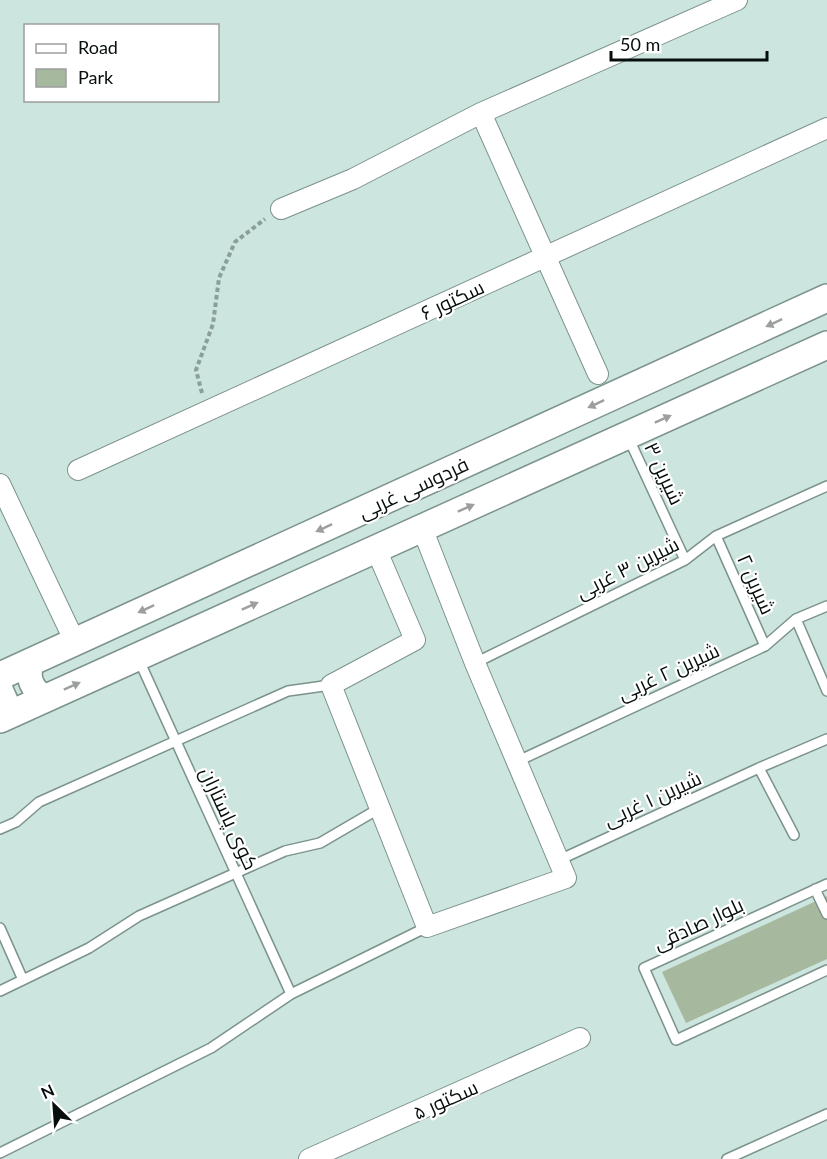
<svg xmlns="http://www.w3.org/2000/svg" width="827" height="1159" font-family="Lato,Cairo,sans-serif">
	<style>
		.green { fill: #a6b89e }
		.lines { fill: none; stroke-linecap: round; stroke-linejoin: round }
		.service-casing { stroke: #7c928d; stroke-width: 12 }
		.minor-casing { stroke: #7c928d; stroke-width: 22 }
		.tertiary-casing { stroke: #7c928d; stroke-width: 27 }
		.secondary-casing { stroke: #7c928d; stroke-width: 30 }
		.path { stroke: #8b9e99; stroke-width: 4; stroke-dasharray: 4.5 3; stroke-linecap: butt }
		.service { stroke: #fff; stroke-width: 9 }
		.minor { stroke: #fff; stroke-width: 20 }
		.tertiary { stroke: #fff; stroke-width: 24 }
		.secondary { stroke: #fff; stroke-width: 27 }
		.oneway { fill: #9c9f9e }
		.labels { text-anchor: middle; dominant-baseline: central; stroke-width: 4.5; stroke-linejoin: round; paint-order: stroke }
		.street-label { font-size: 20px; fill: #070f0d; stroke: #fff }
	</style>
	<rect width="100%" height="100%" fill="#cde5df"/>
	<path class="green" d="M827,896v63l-141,64 -24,-51z"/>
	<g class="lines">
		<g class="service-casing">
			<path id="service" d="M628,437l57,123
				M716,536l49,110
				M796,619l31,72
				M138,658l153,336
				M475,663l210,-103 31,-24 111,-50
				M518,761l247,-115 31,-27 31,-13
				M0,829l16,-7 23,-20 249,-111 43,-6
				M794,835l-35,-67 68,-29
				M559,860l200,-92
				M827,884l-183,84 32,72 151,-70
				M815,889l12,25
				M0,928l23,52
				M0,991l89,-43 50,-32 146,-65 35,-8 60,-35
				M0,1153l211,-105 80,-54 136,-67
				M727,1159l100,-45"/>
		</g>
		<g class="minor-casing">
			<path id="minor" d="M481,113l117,261
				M281,209l72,-30 128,-66 256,-113
				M78,470l749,-342
				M0,484l75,158
				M376,549l39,91 -84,45 96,242 139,-49 -91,-215 -53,-135
				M309,1159l271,-121"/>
		</g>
		<g class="tertiary-casing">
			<path id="tertiary" d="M32,662c-6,16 0,28 14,36
				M0,688l7,16 -6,15"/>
		</g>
		<g class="secondary-casing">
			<path id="secondary" d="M0,676l827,-378
				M0,719l827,-374"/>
		</g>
		<path class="path" d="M202,393l-6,-23 17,-46 6,-46 16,-36 30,-23"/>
		<use href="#service" class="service"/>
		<use href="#minor" class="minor"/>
		<use href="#tertiary" class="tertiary"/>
		<use href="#secondary" class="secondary"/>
	</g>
	<defs><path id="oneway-solid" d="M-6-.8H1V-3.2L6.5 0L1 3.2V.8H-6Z" transform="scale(1.5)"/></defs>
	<g class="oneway">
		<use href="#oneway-solid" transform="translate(774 323) rotate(155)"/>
		<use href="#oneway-solid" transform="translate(596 404) rotate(155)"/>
		<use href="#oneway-solid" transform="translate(663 419) rotate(-24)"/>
		<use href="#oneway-solid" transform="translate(466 508) rotate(-24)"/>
		<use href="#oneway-solid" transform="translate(324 528) rotate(155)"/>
		<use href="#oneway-solid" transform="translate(250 606) rotate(-24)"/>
		<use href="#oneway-solid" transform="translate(146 609) rotate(155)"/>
		<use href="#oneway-solid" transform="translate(72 686) rotate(-24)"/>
	</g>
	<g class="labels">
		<g class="street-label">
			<text transform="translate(452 299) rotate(-25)">سکتور ۶</text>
			<text transform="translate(665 473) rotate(65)">شیرین ۳</text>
			<text transform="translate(413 487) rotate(-25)">فردوسی غربی</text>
			<text transform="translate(627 567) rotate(-27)">شیرین ۳ غربی</text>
			<text transform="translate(757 584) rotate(66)">شیرین ۲</text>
			<text transform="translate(668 671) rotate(-25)">شیرین ۲ غربی</text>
			<text transform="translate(652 798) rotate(-25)">شیرین ۱ غربی</text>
			<text transform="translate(230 818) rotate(65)">کوی پاستاران</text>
			<text transform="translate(698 923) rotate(-25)">بلوار صادقی</text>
			<text transform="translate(445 1099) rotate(-24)">سکتور ۵</text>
		</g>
	</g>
	<rect x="24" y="24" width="195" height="78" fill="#ffffff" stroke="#9c9f9e" stroke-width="1.5"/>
	<rect x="36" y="44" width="30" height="9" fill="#ffffff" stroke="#9c9f9e" stroke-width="1.5"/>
	<text x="78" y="54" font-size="18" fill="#070f0d">Road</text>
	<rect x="36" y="69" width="30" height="18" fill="#a6b89e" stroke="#9c9f9e" stroke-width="1.5"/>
	<text x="78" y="84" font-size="18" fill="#070f0d">Park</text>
	<g transform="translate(54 1105) rotate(335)" stroke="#ffffff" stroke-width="4.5" paint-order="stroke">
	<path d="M0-4.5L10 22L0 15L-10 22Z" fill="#070f0d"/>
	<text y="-9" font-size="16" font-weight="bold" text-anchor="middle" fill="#070f0d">N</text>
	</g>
	<path d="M611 51v9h156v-9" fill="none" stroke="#070f0d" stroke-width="3"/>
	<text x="620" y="51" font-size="18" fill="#070f0d" stroke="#ffffff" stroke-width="4.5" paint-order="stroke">50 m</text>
</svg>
